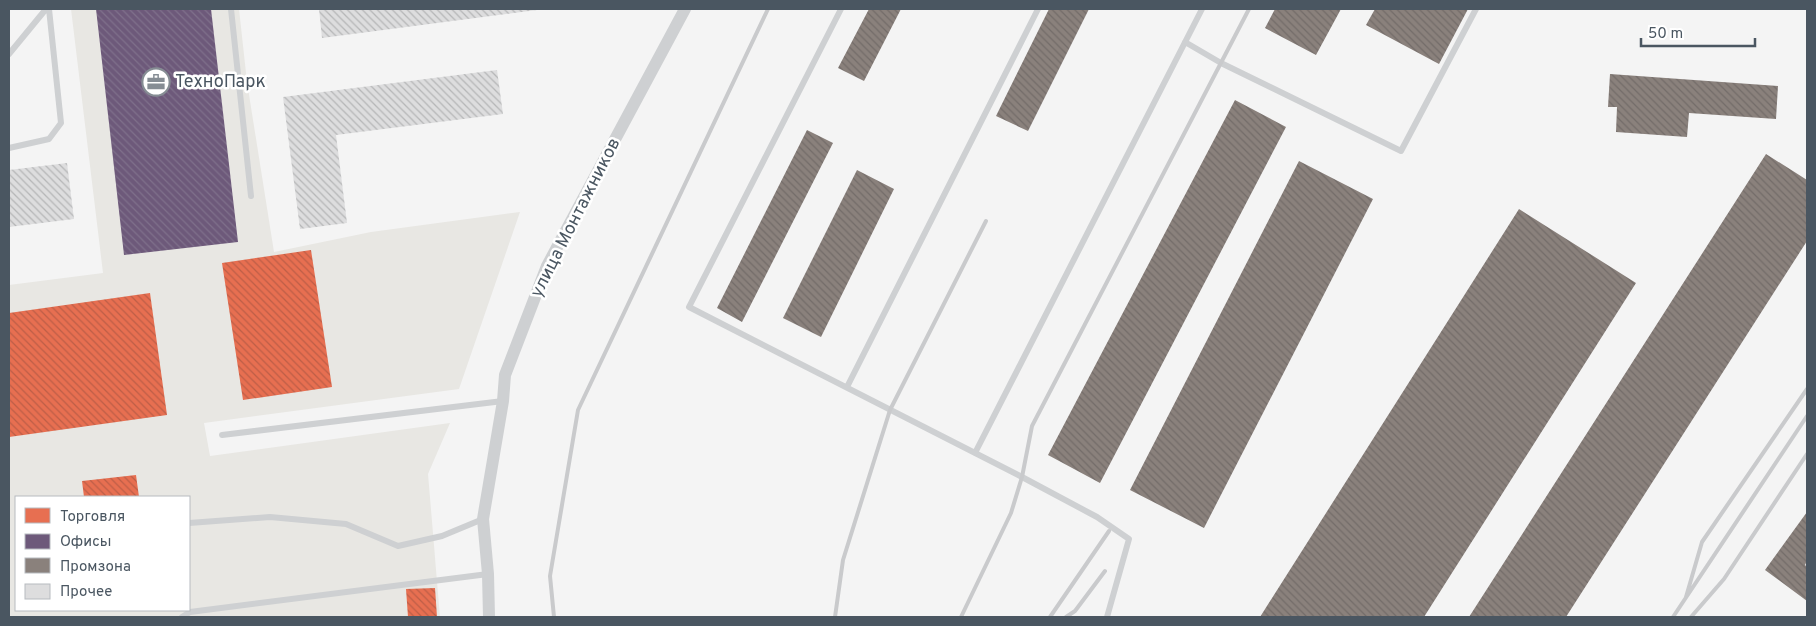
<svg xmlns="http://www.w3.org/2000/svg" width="1816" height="626" font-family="Overpass,sans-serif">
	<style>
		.commercial { fill: #e8e7e3; fill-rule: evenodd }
		.shops { fill: url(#shops-back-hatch) }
		.offices { fill: url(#offices-back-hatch) }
		.industry { fill: url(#industry-back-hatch) }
		.building { fill: url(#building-back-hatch) }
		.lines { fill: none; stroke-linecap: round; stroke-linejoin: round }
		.lane { stroke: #ced0d2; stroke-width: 6 }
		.street { stroke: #ced0d2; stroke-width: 12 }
		.rail { stroke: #c9cacc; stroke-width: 4 }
		.labels { text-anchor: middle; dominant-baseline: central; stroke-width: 5; stroke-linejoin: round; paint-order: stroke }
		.poi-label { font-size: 18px; fill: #4a5661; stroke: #fff; text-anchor: start }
		.street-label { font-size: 18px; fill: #4a5661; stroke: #fff }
	</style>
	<defs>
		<pattern id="shops-back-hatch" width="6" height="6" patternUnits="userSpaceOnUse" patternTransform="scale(1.25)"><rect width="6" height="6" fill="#e76f51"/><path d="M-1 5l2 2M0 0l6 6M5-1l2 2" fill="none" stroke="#bd5e47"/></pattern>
		<pattern id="offices-back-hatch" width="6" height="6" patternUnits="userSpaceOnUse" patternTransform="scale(1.25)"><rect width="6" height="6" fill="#6d597a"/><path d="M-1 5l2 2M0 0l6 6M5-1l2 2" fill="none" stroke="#7f708b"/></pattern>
		<pattern id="industry-back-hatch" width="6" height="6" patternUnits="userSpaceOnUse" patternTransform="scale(1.25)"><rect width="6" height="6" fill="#8a817c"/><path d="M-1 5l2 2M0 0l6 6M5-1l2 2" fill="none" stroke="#736c69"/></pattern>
		<pattern id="building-back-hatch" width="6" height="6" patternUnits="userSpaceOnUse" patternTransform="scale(1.25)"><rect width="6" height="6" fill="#ddddde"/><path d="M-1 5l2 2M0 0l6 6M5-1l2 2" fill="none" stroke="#b5b6b7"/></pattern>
	</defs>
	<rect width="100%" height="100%" fill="#f4f4f4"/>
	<path class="commercial" d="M71,9h168l8,73 27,170 97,-20 149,-20 -61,177 -255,34 6,33 240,-33 -22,51 12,143h-431v-332l94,-12zM16,497h173v113h-173z"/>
	<path class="shops" d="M311,250l21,137 -89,13 -21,-137z
		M150,293l17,122 -158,22v-124z
		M136,475l3,22h-55l-2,-16z
		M435,588l2,29h-29l-2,-28z"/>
	<path class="offices" d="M96,9h115l27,233 -114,13z"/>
	<path class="industry" d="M869,9h32l-37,72 -26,-13z
		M1049,9h40l-61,122 -32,-15z
		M1275,9h66l-25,46 -51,-27z
		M1375,9h93l-29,55 -73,-39z
		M1610,74l168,12 -2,33 -87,-6 -2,24 -71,-5 1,-25h-9z
		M1235,100l51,27 -186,356 -52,-28z
		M807,130l26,13 -91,179 -25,-14z
		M1766,154l41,26v61l-241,376h-97z
		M1299,161l74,38 -169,329 -74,-38z
		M857,170l37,19 -73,148 -38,-19z
		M1519,209l117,74 -212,334h-164z
		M1807,512v49l-2,4 2,2v34l-42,-31z"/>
	<path class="building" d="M319,9h218v1l-215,28z
		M497,70l6,44 -167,21 11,88 -47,6 -17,-132z
		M67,163l7,56 -65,8v-57z"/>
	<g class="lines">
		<path class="lane" d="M231,9l20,187
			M841,9l-152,298 333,170 75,40 32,22 -22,78
			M1185,42l36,21 180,88 75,-142
			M9,54l37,-45
			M9,148l40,-9 12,-16 -12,-114
			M847,387l191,-378
			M222,435l281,-34
			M975,453l227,-444
			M189,523l81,-6 76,7 52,22 44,-10 41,-17
			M182,617l8,-5 298,-38"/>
		<path class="street" d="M489,617l-1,-43 -5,-55 20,-118 2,-26 42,-109 138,-257"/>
		<path class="rail" d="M1686,597l16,-55 105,-153
			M554,617l-4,-41 28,-166 190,-401
			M835,617l8,-57 47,-150 96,-189
			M961,617l50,-104 11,-36 10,-51 217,-417
			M1050,617l59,-86
			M1066,617l9,-6 30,-40
			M1673,617l134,-201
			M1691,617l33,-38 83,-125"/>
	</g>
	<defs>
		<g id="office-ring" transform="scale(1.4375)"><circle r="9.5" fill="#fff" stroke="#868d94" stroke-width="1.5"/><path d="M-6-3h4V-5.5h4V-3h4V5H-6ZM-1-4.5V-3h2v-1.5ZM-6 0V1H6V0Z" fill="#868d94"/></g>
	</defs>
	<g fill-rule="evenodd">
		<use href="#office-ring" x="156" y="82"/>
	</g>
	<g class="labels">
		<g class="poi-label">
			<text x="175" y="82">ТехноПарк</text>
		</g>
		<g class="street-label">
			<text transform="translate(576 218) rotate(-63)">улица Монтажников</text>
		</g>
	</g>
	<rect width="1816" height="626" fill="none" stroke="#4a5661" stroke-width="20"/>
	<rect x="15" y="496" width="175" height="115" fill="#ffffff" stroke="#b7bbc0"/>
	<rect x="25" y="508" width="25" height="15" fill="#e76f51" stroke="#b7bbc0"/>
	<text x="60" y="521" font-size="15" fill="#4a5661">Торговля</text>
	<rect x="25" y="534" width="25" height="15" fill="#6d597a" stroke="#b7bbc0"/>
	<text x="60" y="546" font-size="15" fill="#4a5661">Офисы</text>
	<rect x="25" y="558" width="25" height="15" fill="#8a817c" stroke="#b7bbc0"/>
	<text x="60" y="571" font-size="15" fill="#4a5661">Промзона</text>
	<rect x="25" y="584" width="25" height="15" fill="#ddddde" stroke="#b7bbc0"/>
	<text x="60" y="596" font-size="15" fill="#4a5661">Прочее</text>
	<path d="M1641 38v8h114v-8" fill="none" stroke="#4a5661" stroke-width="2.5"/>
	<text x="1648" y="38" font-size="15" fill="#4a5661" stroke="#ffffff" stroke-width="4" paint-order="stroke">50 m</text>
</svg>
